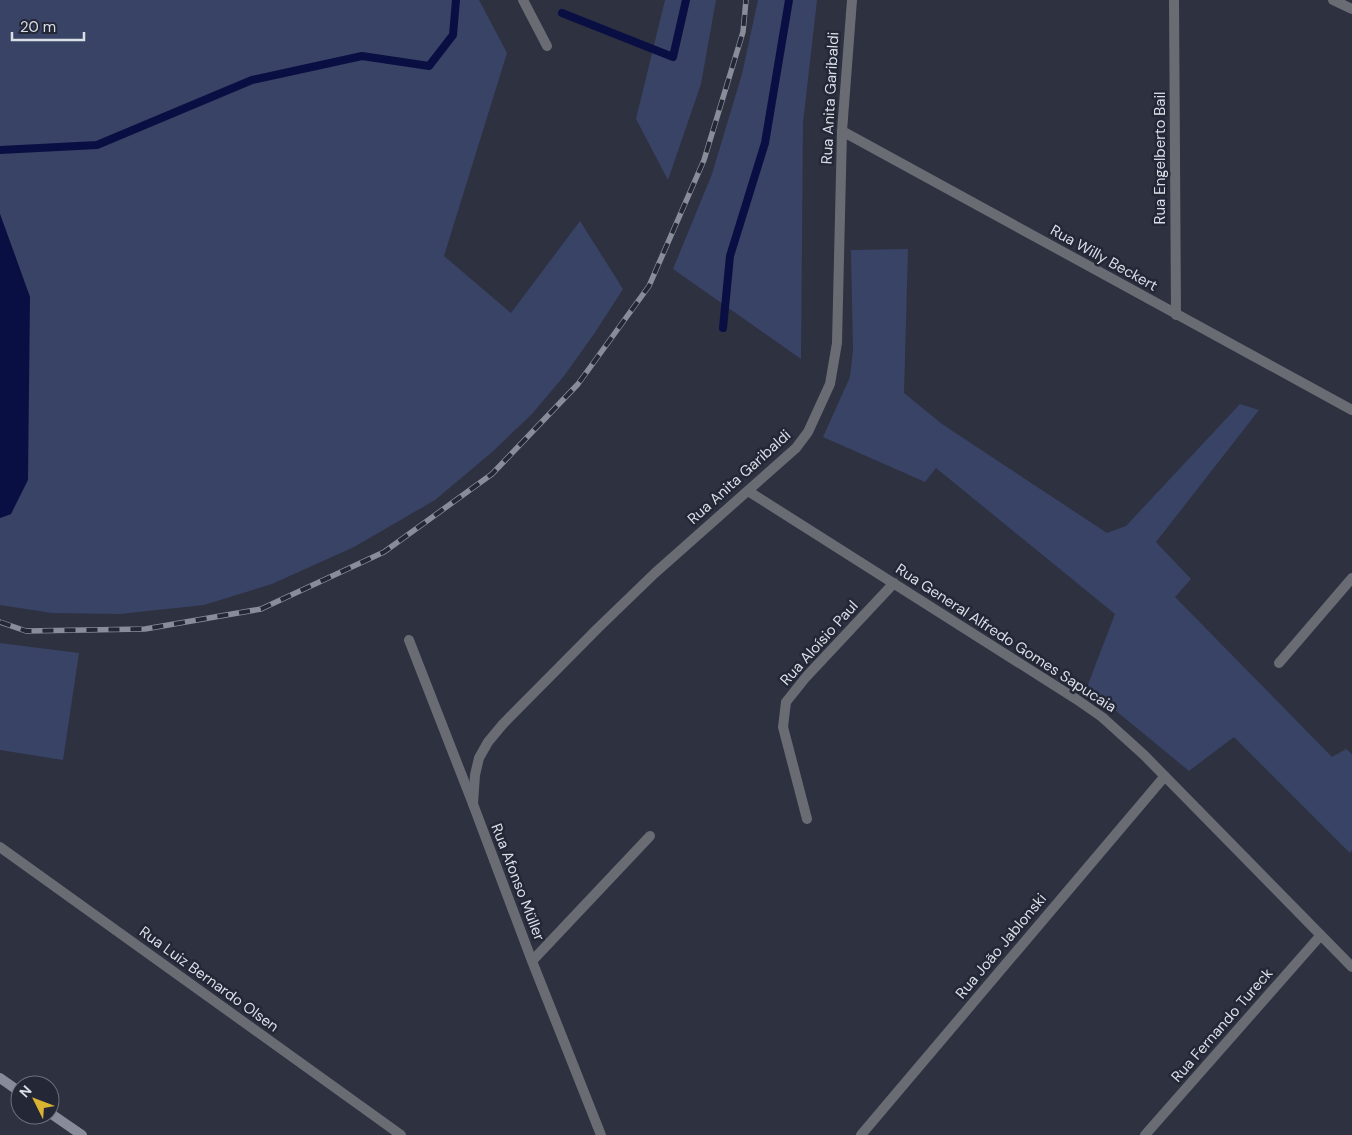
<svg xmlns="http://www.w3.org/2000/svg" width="1352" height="1135" font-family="'DM Sans',sans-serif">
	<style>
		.green { fill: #394365 }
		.water { fill: #0a0f43 }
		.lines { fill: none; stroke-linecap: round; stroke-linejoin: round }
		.stream { stroke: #0a0f43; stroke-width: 8 }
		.lane { stroke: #696c73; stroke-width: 10 }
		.street { stroke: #696c73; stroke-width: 10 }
		.secondary { stroke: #888c98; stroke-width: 10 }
		.rail-casing { stroke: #898d99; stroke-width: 5.5 }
		.rail { stroke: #232736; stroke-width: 4; stroke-dasharray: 11; stroke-linecap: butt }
		.labels { text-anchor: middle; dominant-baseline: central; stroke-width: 5; stroke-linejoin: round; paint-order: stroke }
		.street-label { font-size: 15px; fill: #dadee7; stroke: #232736 }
	</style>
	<rect width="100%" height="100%" fill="#2d3140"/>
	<path class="green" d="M0,0h479l28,53 -63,203 67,57 69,-92 43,68 -29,45 -30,42 -32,38 -41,39 -56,47 -81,47 -82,37 -68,21 -84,9 -68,-1 -52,-8v-87l11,-4 19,-217 -30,-83z
		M665,0h51l-15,84 -33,96 -32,-61z
		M758,0h59l-14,123 -2,236 -128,-90 39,-95 30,-100z
		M908,249l-4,144 38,31 165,109 19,-7 114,-122 19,6 -103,132 35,37 -16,18 157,160 14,-8 6,5v96l-2,3 -116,-116 -45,34 -102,-84 28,-73 -179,-146 -11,14 -102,-45 27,-60 3,-27 -2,-100z
		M0,643l79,10 -16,107 -63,-10z"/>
	<path class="water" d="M0,214l30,83 -2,183 -17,34 -11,4z"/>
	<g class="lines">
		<path class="stream" d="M562,13l111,44 13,-57
			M0,150l97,-5 155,-65 110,-24 67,10 24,-31 3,-35
			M723,328l7,-72 35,-113 24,-143"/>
		<path class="lane" d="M523,0l24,46
			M409,640l64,164"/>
		<path class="street" d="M1174,0l2,315
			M1333,0l19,9
			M842,131l510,279
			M748,491l328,208 26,18 42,38 208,212
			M1279,663l73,-85
			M807,819l-24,-92 3,-25 20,-25 88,-94
			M0,847l401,288
			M532,961l118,-125
			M601,1135l-69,-174 -59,-157 2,-29 4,-17 9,-16 15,-18 95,-96 57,-55 141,-125 12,-16 22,-48 7,-41 5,-212 10,-131
			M861,1135l304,-359
			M1145,1135l176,-200"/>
		<path class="secondary" d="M0,1078l20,14
			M50,1113l32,22"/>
		<g class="rail-casing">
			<path id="rail" d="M0,622l26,9 119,-2 116,-20 123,-57 108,-78 86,-90 71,-98 55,-126 39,-128 3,-32"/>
		</g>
		<use href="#rail" class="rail"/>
	</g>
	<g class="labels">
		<g class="street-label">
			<text transform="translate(830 98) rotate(-87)">Rua Anita Garibaldi</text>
			<text transform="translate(1160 158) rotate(-90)">Rua Engelberto Bail</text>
			<text transform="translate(1104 258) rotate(29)">Rua Willy Beckert</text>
			<text transform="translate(739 477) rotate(-42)">Rua Anita Garibaldi</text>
			<text transform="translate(1006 638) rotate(33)">Rua General Alfredo Gomes Sapucaia</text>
			<text transform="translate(819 643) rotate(-48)">Rua Aloísio Paul</text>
			<text transform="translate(518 882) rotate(69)">Rua Afonso Müller</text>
			<text transform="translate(1001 946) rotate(-50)">Rua João Jablonski</text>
			<text transform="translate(209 979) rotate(36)">Rua Luiz Bernardo Olsen</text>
			<text transform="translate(1222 1025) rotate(-49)">Rua Fernando Tureck</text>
		</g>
	</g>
	<g transform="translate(35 1100) rotate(312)"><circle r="24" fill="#232736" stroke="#6c707d"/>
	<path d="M0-4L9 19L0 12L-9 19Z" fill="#dab333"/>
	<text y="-8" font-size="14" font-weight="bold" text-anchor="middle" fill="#dadee7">N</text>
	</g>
	<path d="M12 32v8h72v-8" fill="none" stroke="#dadee7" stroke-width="2.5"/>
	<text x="20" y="32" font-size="15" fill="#dadee7" stroke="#232736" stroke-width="4" paint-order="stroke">20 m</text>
</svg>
